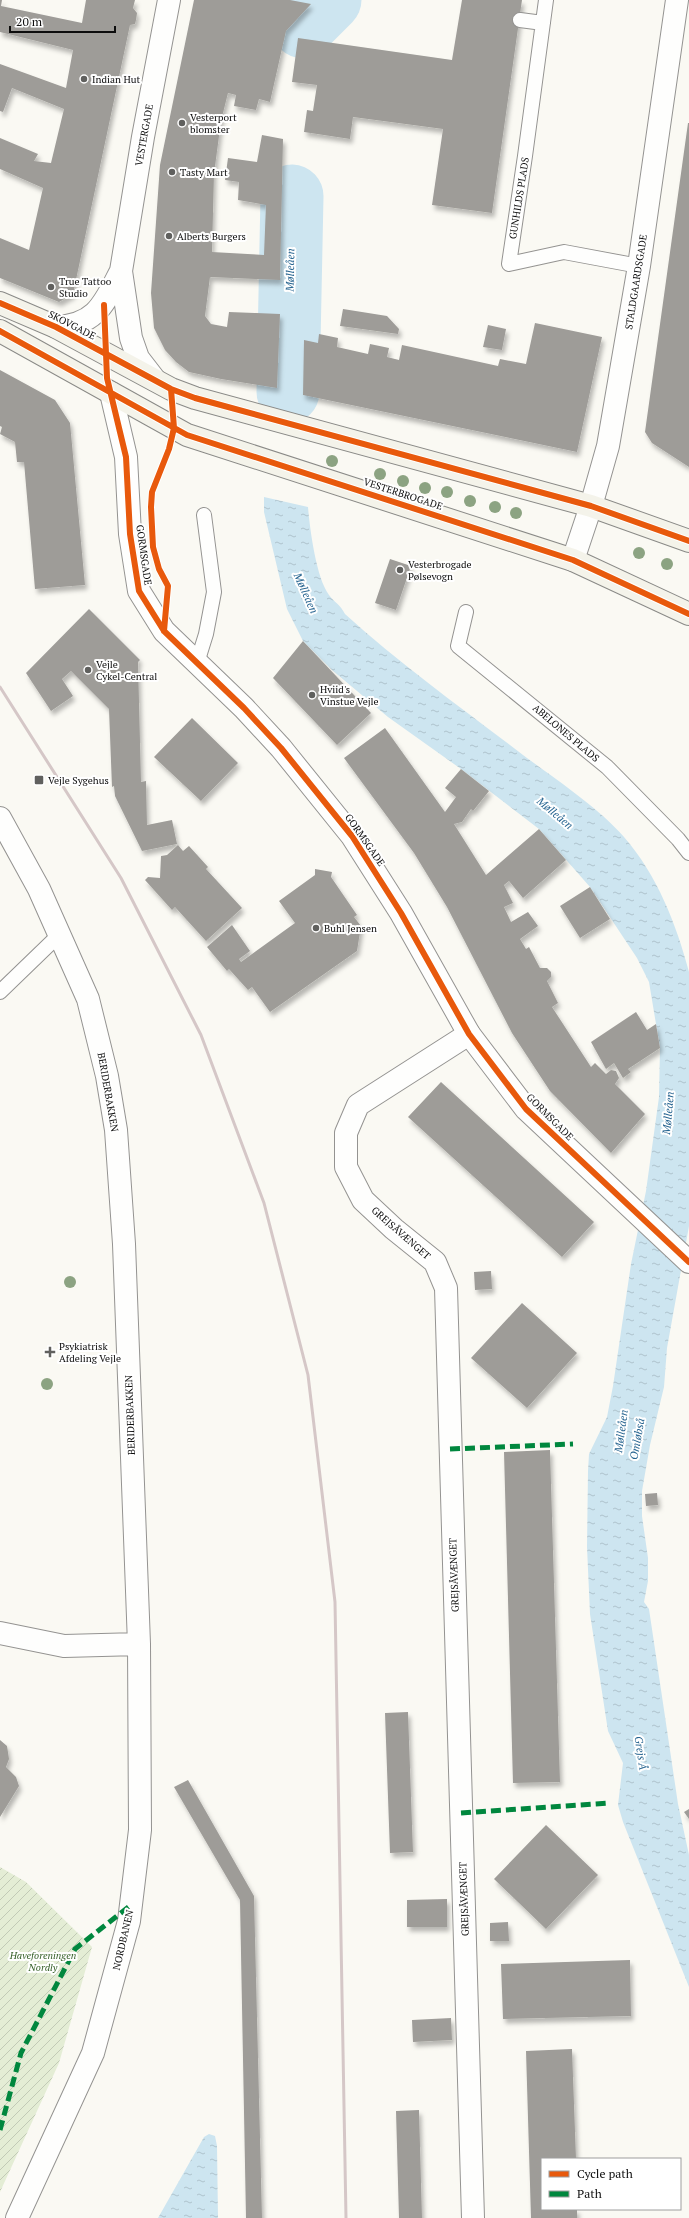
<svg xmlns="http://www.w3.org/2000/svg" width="689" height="2218" font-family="'PT Serif',serif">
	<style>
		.garden { fill: url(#garden-furrows) }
		.water { fill: url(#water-ripples) }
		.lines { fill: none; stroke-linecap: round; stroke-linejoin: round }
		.river { stroke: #cde5f0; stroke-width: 63 }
		.building { fill: #9e9c98; filter: url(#shadow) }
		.service-casing { stroke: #949391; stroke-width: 16 }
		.minor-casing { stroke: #949391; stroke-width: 24 }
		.tertiary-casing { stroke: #949391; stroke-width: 24 }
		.secondary-casing { stroke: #8a8a87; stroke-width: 24 }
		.service { stroke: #fefefd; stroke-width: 14 }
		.minor { stroke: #fefefd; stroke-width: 22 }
		.tertiary { stroke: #fefefd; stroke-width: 22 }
		.secondary { stroke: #f4f3ea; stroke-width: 22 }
		.rail { stroke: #d5c7c7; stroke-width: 3 }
		.quiet { stroke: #00873e; stroke-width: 5; stroke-dasharray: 10 5; stroke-linecap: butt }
		.cycleway-casing { stroke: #fff; stroke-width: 8 }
		.cycleway { stroke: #e8590c; stroke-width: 6 }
		.tree { fill: #8ca382 }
		.poi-dot { fill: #60605e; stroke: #fff; stroke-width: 1.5 }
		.labels { text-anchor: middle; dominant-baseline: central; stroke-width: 4; stroke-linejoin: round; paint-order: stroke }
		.poi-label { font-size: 10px; fill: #0d0d0d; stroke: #fff; text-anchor: start }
		.street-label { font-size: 10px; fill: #0d0d0d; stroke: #fff }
		.park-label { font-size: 10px; font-style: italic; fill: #325d25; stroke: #fff }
		.water-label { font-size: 11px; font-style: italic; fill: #266490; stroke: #fff }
	</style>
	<defs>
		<pattern id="garden-furrows" width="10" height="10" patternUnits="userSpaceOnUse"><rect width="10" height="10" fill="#e4edd5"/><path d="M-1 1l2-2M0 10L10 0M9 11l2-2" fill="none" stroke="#c2cab6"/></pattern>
		<pattern id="water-ripples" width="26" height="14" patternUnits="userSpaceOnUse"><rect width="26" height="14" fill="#cde5f0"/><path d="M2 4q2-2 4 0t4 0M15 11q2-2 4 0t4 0" fill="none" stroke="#afc3cd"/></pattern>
		<filter id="shadow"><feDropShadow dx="2.5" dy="4.5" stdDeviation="2" flood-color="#0004"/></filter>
	</defs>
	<rect width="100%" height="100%" fill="#faf9f3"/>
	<path class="garden" d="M0,1867l26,15 66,65 -33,116 -59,129z"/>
	<path class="water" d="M264,497l44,10c2,23 8,70 21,88 6,8 11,9 16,19 56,51 118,95 178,141 31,23 76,53 101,82 33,38 52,86 65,135v254l-22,122 -3,39 -14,58 -8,46v25l6,42v23l-4,21 5,7 29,195 11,51v132l-66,-165 -5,-17 5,-42 -15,-32 -18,-117 -3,-67 1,-76 1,-17 18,-37 6,-31 18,-122 15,-73 13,-94 1,-49 -11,-66 -12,-24 -47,-71 -51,-58 -78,-60 -73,-52 -56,-47 -29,-29 -16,-32 -23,-97z
		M209,2134l6,2 2,10 1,72h-60l46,-81z"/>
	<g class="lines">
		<path class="river" d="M303,27l27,-27
			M288,392l4,-196"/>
	</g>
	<path class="building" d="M0,0h2l-1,6 81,17 4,-23h49l-2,8 4,5 -1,7 -1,4 -5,1 -57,269 -14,8 -59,-24v-40l29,12 14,-62 -43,-19v-31l38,16 -4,7 17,2 13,-54 -52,-21 -9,24 -3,-1v-47l66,24 7,-38 -73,-18z
		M194,0h96l21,4 -25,27 -16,71 -11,-3 -3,11 -22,-4 2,-11 -8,-2 -7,28 -7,53 -2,78 52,3 2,-50 -28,-5 1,-18 -14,-2 3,-22 29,4 5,-27 21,4 -3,141 -70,-3 -5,39 6,8 16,3 2,-15 51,2 -3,74 -56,-9 -32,-7 -13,-10 -11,-12 -11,-22 -3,-35 9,-128z
		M462,0h60l-30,213 -60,-8 11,-76 -90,-12 -3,22 -46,-7 3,-22 6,1 4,-26 -25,-3 6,-44 154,22z
		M688,123h1v344l-37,-24 -7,-11z
		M343,309l44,7 12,13 -1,5 -58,-8z
		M535,323l67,14 -25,115 -274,-57 1,-55 14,3 1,-9 19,4 -1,9 31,7 2,-10 19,4 -2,9 12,3 3,-15 96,21 2,-7 26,5z
		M488,325l18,4 -4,21 -19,-3z
		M0,370l55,30 15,23 15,162 -50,4 -11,-127h-7l-2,-20 -15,-8 2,-7 -2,-1z
		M390,559l21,7 -15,44 -21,-7z
		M89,609l51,51 -2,2 3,120 5,-1 1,44 25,-5 5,24 -35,7 -27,-55 -1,-10 -2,1 -3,-78 -38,-38 -9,8 11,17 -22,15 -25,-38z
		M303,641l68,72 -34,32 -64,-67z
		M192,718l46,45 -37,38 -47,-44z
		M385,728l60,84 11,-15 -11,-9 16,-19 28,22 -16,20 -2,-2 -9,13 -8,2 32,51 53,-46 27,31 -43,38 -14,-17 -5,4 9,18 -9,4 7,15 17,-10 10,14 -18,13 6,10 3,-2 11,21h7l4,4v5l-4,4 11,22 -6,4 39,60 4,-4 11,11 5,-4 5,1 3,7 -4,6 30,30 -34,39 -61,-62 -38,-58 -65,-126 -33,-54 -70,-95z
		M178,845l5,6 6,-5 19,21 -2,2 36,39 -36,33 -31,-34 -3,3 -27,-30 3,-3 12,1 1,-22 6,-1z
		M315,869l17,3 -1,5 26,38 -3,2 7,9 -4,25 -87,61 -18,-25 -4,3 -19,-21 -2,2 -20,-24 25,-22 18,26 -11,8 2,3 54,-39 -16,-22 36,-26z
		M590,887l20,32 -30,19 -20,-32z
		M636,1012l11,18 9,-6 4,24 -32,21 3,3 -8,6 -9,-15 -8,6 -15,-27z
		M441,1082l153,140 -32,35 -154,-140z
		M491,1271l1,18 -17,1 -1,-18z
		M522,1303l55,50 -50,55 -56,-50z
		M550,1450l10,332 -47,1 -9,-331z
		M657,1493l1,12 -12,1 -1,-12z
		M408,1712l5,140 -23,1 -5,-140z
		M0,1740l7,6 2,13 -3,8 10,10 3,9 -19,31z
		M188,1780l66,116 8,322h-16l-6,-318 -66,-113z
		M689,1809v10l-5,-7z
		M546,1825l52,50 -52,54 -52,-50z
		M447,1899v28h-40v-27z
		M508,1922l1,19h-19v-18z
		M630,1960l1,56 -128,3 -2,-55z
		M451,2018l1,22 -39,2 -1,-22z
		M572,2049l4,110h-34v50h35v9h-46l-5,-167z
		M419,2110l3,108h-23l-3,-107z"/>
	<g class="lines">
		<g class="service-casing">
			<path id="service" d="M546,0l-21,156 -16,108 55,-12 75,14
				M520,20l23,3
				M466,612l-8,34 149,121 71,72 11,14
				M197,663l9,-29 8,-42 -10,-77
				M0,992l60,-58"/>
		</g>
		<g class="minor-casing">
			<path id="minor" d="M56,327c41,-2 48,-24 65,-56
				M155,380l-17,-22 -7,-20 -10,-67 22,-134 26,-137
				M573,560l18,-54 17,-60 31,-180 38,-266
				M0,818l39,71 49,110 19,77 9,54 8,114 15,400 -75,2 -64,-13
				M469,1034l-111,71 -12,28v34l17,33 31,29 41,33 11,26 27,930
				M17,2218l76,-165 36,-132 11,-91 -1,-186"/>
		</g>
		<g class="tertiary-casing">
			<path id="tertiary" d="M111,393l15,64 4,77 9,57 25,40 80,77 37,40 71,88 49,77 68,121 57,75 163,153"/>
		</g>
		<g class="secondary-casing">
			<path id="secondary" d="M0,303l56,24 115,62 24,9 396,108 98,35
				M0,331l187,104 386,125 116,54"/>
		</g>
		<use href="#service" class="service"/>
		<use href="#minor" class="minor"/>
		<use href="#tertiary" class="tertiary"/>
		<use href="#secondary" class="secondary"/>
		<path class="rail" d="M0,687l121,191 80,157 63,168 44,172 27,227 11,616"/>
		<path class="quiet" d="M450,1449l123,-5
			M461,1813l148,-10
			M0,2130l21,-77 54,-104 56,-44"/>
		<g class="cycleway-casing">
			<path id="cycleway" d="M0,303l56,24 115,62 24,9 396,108 98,35
				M104,305l3,73 19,79 4,77 9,57 25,40 80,77 37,40 71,88 49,77 68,121 57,75 163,153
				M0,331l187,104 386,125 116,54
				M164,631l4,-45 -9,-17 -6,-22 -2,-40 1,-15 17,-43 5,-21 -3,-39"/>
		</g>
		<use href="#cycleway" class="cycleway"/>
	</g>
	<g class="tree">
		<circle cx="332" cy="461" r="6"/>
		<circle cx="380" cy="474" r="6"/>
		<circle cx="403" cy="481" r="6"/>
		<circle cx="425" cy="488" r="6"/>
		<circle cx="447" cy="492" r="6"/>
		<circle cx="470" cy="501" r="6"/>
		<circle cx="495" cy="507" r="6"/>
		<circle cx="516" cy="513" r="6"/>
		<circle cx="639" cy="553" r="6"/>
		<circle cx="667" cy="564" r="6"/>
		<circle cx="70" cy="1282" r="6"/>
		<circle cx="47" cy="1384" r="6"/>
	</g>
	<g class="poi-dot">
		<circle cx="84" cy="79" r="4"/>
		<circle cx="182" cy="123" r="4"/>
		<circle cx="172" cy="172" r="4"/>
		<circle cx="169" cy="236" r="4"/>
		<circle cx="51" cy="287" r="4"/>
		<circle cx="400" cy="570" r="4"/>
		<circle cx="88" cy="670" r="4"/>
		<circle cx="312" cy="695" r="4"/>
		<rect x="34" y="775" width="10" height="10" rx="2"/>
		<circle cx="316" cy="928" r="4"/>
		<path d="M48 1346h4v4h4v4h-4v4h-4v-4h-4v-4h4z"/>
	</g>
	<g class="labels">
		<g class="poi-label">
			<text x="92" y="79">Indian Hut</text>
			<text x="190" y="117">Vesterport<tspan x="190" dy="12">blomster</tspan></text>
			<text x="180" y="172">Tasty Mart</text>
			<text x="177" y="236">Alberts Burgers</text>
			<text x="59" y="281">True Tattoo<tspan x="59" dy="12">Studio</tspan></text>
			<text x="408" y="564">Vesterbrogade<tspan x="408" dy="12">Pølsevogn</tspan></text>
			<text x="96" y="664">Vejle<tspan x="96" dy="12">Cykel-Central</tspan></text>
			<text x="320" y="689">Hviid's<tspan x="320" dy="12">Vinstue Vejle</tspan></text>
			<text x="48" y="780">Vejle Sygehus</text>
			<text x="324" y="928">Buhl Jensen</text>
			<text x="59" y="1346">Psykiatrisk<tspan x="59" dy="12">Afdeling Vejle</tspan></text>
		</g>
		<g class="street-label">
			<text transform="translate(144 135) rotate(-80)">VESTERGADE</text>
			<text transform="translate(519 198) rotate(-81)">GUNHILDS PLADS</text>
			<text transform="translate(636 282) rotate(-81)">STALDGAARDSGADE</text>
			<text transform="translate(72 325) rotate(27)">SKOVGADE</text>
			<text transform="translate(403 494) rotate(18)">VESTERBROGADE</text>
			<text transform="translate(144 555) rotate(82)">GORMSGADE</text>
			<text transform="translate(566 733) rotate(40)">ABELONES PLADS</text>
			<text transform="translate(365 840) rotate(55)">GORMSGADE</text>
			<text transform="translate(108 1092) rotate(80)">BERIDERBAKKEN</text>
			<text transform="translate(550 1117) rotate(45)">GORMSGADE</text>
			<text transform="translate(401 1233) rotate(41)">GREJSÅVÆNGET</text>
			<text transform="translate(130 1415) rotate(-92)">BERIDERBAKKEN</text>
			<text transform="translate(454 1575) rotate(-92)">GREJSÅVÆNGET</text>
			<text transform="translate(464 1899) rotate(-92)">GREJSÅVÆNGET</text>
			<text transform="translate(123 1940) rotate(-77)">NORDBANEN</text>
		</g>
		<g class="park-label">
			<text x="43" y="1955">Haveforeningen<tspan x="43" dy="12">Nordly</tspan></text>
		</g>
		<g class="water-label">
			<text transform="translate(290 270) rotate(-89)">Mølleåen</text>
			<text transform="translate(306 593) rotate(66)">Mølleåen</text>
			<text transform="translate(555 813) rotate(40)">Mølleåen</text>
			<text transform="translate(668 1113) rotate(-85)">Mølleåen</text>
			<text transform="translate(621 1431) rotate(-82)">Mølleåen</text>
			<text transform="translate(637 1439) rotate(-80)">Omløbså</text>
			<text transform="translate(641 1753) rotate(81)">Grejs Å</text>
		</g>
	</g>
	<rect x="541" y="2158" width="140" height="52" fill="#ffffff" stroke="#9e9e9e"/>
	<rect x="549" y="2171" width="20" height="6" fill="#e8590c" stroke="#9e9e9e"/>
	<text x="577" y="2178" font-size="12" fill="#0d0d0d">Cycle path</text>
	<rect x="549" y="2191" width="20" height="6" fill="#00873e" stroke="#9e9e9e"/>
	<text x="577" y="2198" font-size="12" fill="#0d0d0d">Path</text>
	<path d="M10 26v6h105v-6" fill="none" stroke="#0d0d0d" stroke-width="2"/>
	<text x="16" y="26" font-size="12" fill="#0d0d0d" stroke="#ffffff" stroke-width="3" paint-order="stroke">20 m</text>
</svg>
